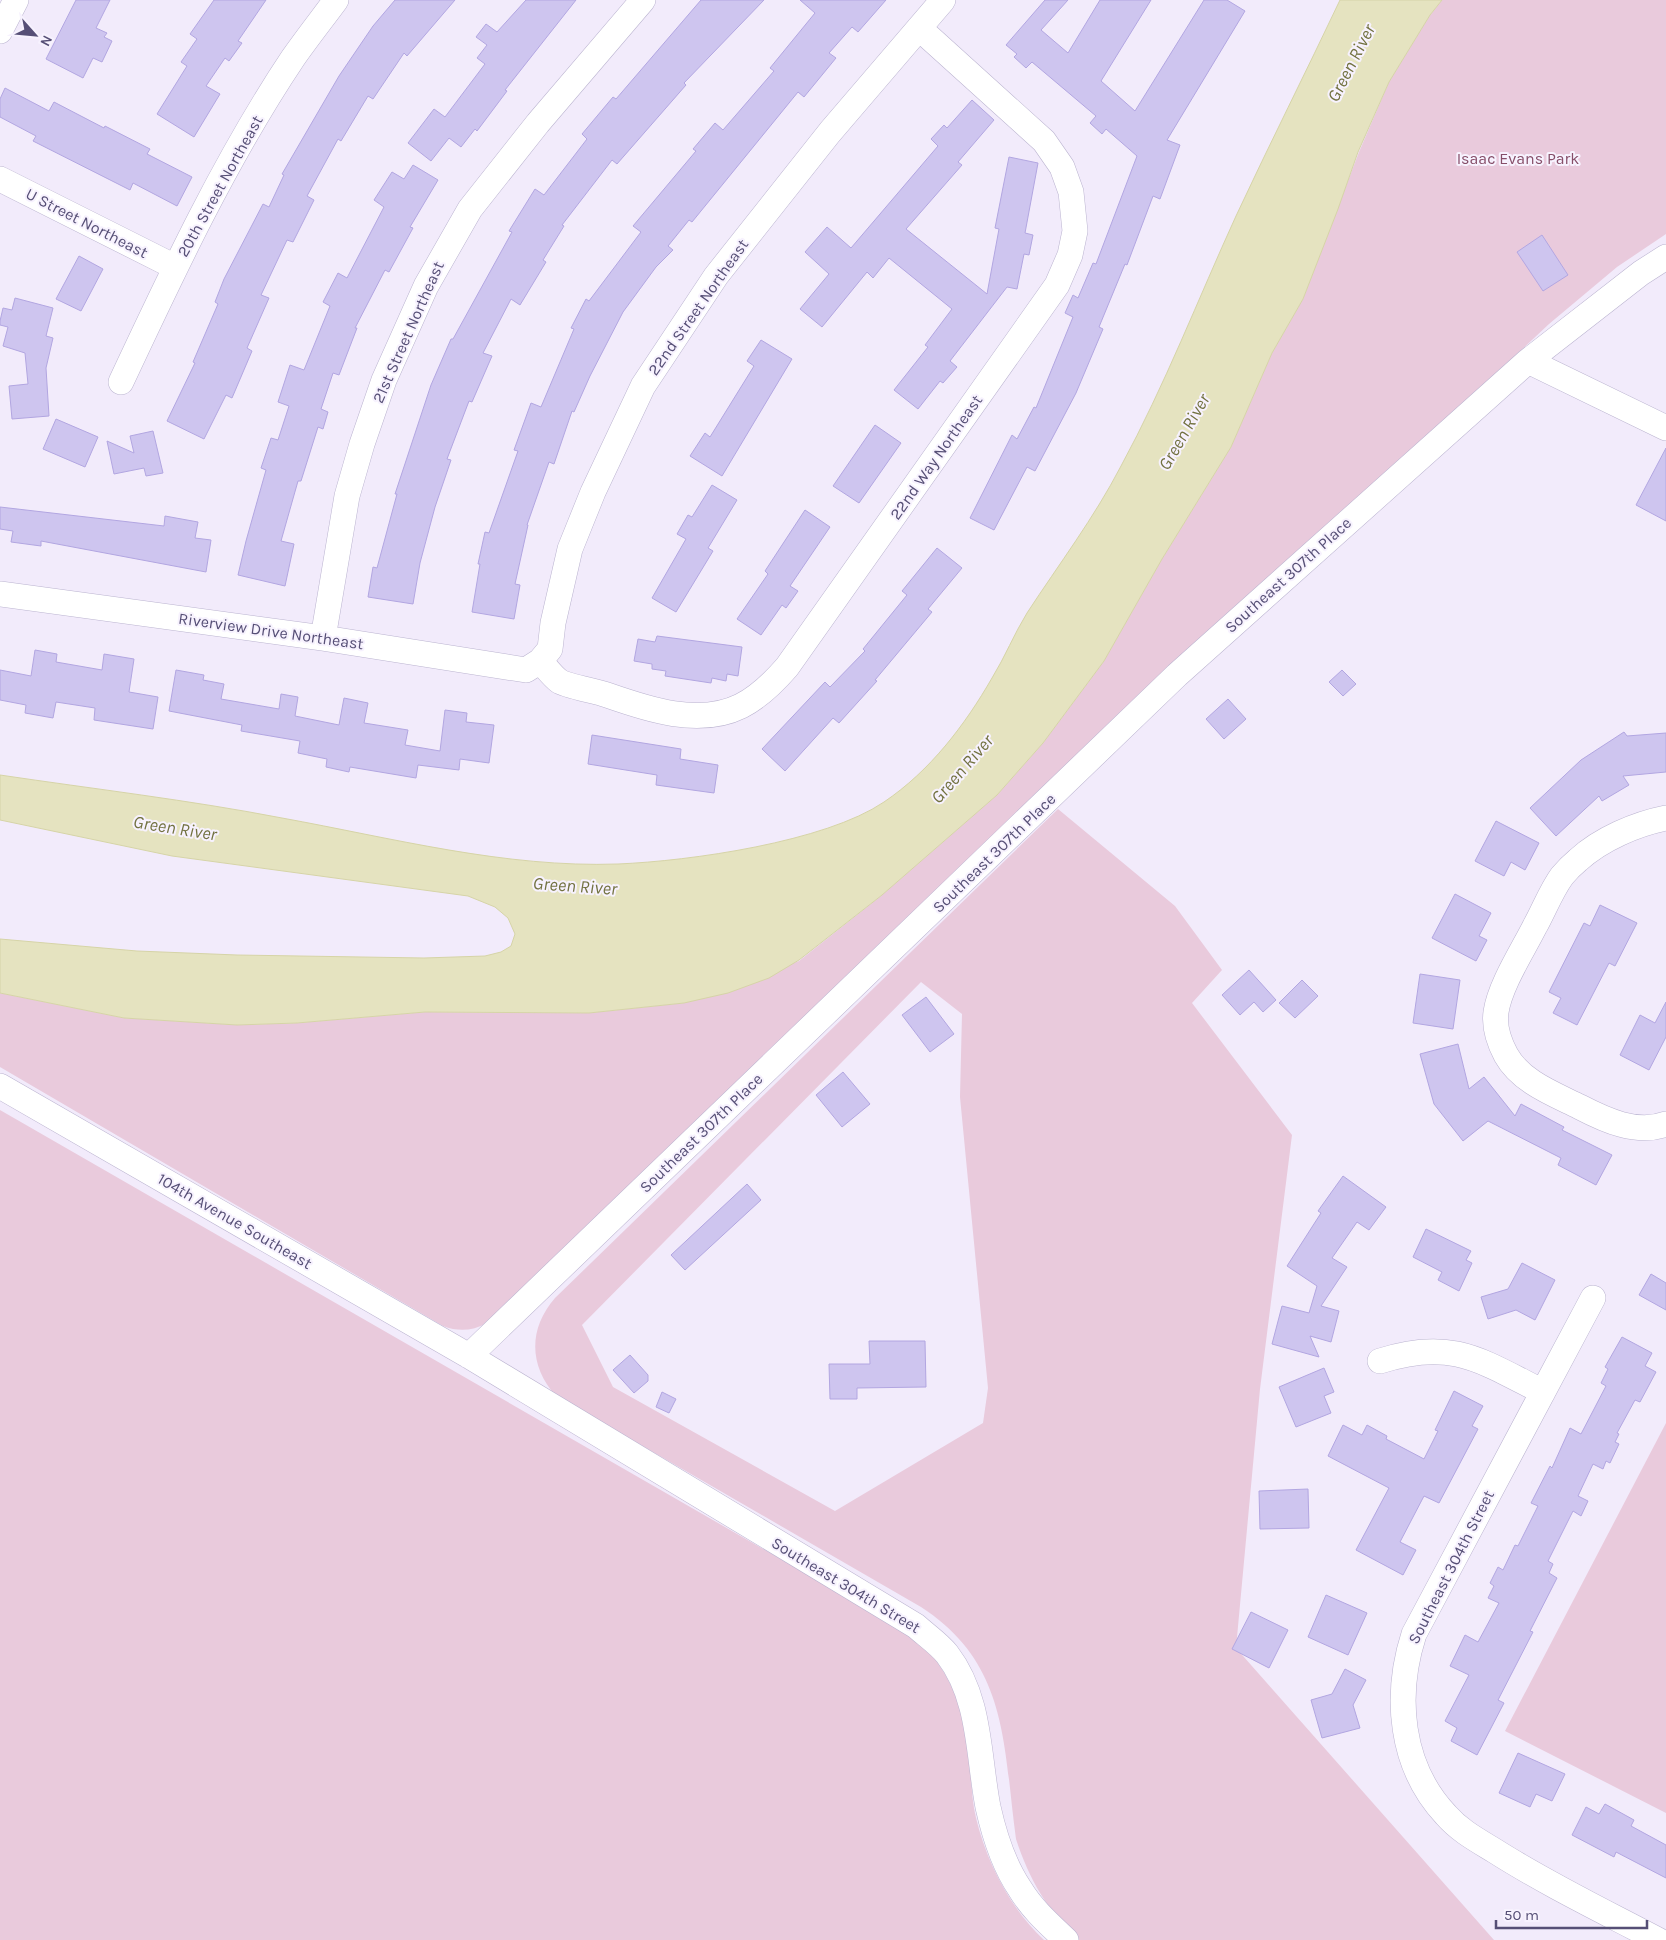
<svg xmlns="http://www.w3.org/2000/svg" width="1666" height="1940" font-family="Karla,sans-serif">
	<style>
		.green { fill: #e9cadc; fill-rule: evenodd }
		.water { fill: #e5e3c0; stroke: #d6d4a7 }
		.building { fill: #cec5ef; stroke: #b2a6e1 }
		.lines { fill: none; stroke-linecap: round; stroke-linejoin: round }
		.minor-casing { stroke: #bbb4d0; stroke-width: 26 }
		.minor { stroke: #fff; stroke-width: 25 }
		.labels { text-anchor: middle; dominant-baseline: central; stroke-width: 4; stroke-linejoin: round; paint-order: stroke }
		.park-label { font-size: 16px; fill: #864e69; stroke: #f7f2fe }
		.street-label { font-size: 16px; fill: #564f76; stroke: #f7f2fe }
		.water-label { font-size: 18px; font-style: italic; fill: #727240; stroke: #f7f2fe }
	</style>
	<rect width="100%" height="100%" fill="#f2ebfb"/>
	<path class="green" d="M1442,0h224v234l-49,33 -68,57 -1062,999c-15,8 -28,9 -44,3l-443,-259v-74l124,25 113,7 60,-2 128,-11 164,1 95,-10 115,-42 83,-66 115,-100 46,-52 61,-82 58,-102 69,-112 41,-94 31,-54 56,-147 30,-70 41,-67z
		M1058,809l117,97 47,64 -30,33 100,132 -32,254 -24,259 258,292h-415c-31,-28 -50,-61 -63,-101 -13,-94 -7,-175 -95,-232l-365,-211c-27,-30 -28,-67 -1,-98zM921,982l41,32 -2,83 28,291 -5,35 -148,88 -222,-124 -31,-62z
		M0,1110l918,528c27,29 45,64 50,104 4,26 2,51 8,76 11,45 34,90 68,122h-1044z
		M1666,1423v390l-161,-82z"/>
	<path class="water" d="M1340,0h102l-12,15 -41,67 -31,70 -20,57 -35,90 -31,54 -41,94 -69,112 -58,102 -61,82 -46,52 -115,100 -83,65 -30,18 -41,15 -44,10 -95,10 -164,-1 -128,11 -60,2 -113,-7 -124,-25v-54l137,12 100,4 187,3 61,-2 16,-4 10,-6 4,-12 -7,-16 -13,-11 -27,-11 -296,-40 -172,-36v-45c94,14 189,25 282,43 110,20 223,50 336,46 72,-3 207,-22 266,-62 46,-31 81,-77 108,-124 13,-21 22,-44 35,-65 32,-49 67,-95 94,-147 44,-81 77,-167 115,-250 34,-73 70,-144 104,-216z"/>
	<path class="building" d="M76,0h34l-14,28 11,5 -3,4 8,4 -10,21 -9,-4 -10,20 -37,-19z
		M214,0h52l-28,41 4,2 -13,18 -4,-3 -19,28 14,8 -26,43 -37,-23 30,-48 -6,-4 16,-23 -7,-5z
		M395,0h60l-48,56 -3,-3 -31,46 -5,-3 -27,45 -3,-2 -31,57 7,4 -21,42 -6,-2 -26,55 8,3 -22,50 5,3 -20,47 -6,-3 -22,44 -37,-18 28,-58 -2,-1 25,-58 -3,-2 9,-23 39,-75 6,3 15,-32 -2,-1 57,-98 34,-50z
		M526,0h50l-71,90 2,1 -30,40 -2,-2 -14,18 -12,-9 -18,23 -23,-18 26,-34 11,8 40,-53 -8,-6 10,-13 -11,-8 10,-13 11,8z
		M701,0h63l-80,83 2,2 -69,79 -5,-4 -50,65 2,1 -21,34 3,2 -26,43 -9,-6 -28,54 9,3 -20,46 -3,-1 -22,58 4,1 -16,47 -15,56 -7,41 -45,-7 5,-30 4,1 20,-74h-2l36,-109 20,-46h2l59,-107 -3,-1 26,-42 9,6 43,-56 -5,-5 31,-37 3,2z
		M800,0h86l-28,32 -6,-5 -23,26 7,5 -32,39 -6,-5 -106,130 -3,-2 -21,26 5,4 -17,17 -33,45 -33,64 -16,36 -2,-1 -18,53 -5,-2 -22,63h1l-13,59 5,1 -6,34 -42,-7 8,-48h-2l7,-32 4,1 29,-82 -4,-1 17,-47 10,4 33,-78 -3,-1 15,-29 3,2 52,-69 -8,-6 63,-75 -3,-2 22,-26 8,7 51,-59 -4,-3 45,-55z
		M1045,0h23l-27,30 27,23 32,-53h51l-50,81 34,30 69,-111h23l18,11 -78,129 13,5 -20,54 -7,-3 -26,69 -2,-1 -26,63 4,2 -27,64 -41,78 -8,-4 -33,63 -24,-12 42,-83 5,4 17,-32 2,1 37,-91 -8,-4 8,-18 5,3 15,-35 3,1 41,-108 -31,-27 -4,5 -12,-11 6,-7 -64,-54 -6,6 -12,-11 3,-3 -11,-9z
		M5,88l44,23 5,-9 50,26 1,-2 45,23 -3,5 45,23 -15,29 -44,-23 -3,7 -97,-49 3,-5 -36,-19v-18z
		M972,100l22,20 -36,42 4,3 -56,64 81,65 12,-65 -4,-1 14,-71 29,6 -13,70 8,2 -4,20 -5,-1 -7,35 -10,-2 -57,74 7,6 -14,16 -3,-2 -22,28 -24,-19 34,-43 -3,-2 27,-36 -63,-51 -16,20 -6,-6 -45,55 -22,-18 29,-35 -24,-22 22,-25 24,21 87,-102 -7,-7 13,-14 3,3z
		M413,165l25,15 -28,47 3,1 -24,44 -4,-2 -30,58h2l-18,47 -6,-2 -12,36 7,3 -5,17 -5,-2 -17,54h-3l-17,60 13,3 -9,42 -47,-11 8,-34 20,-71 -5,-2 10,-30 7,2 11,-34 -11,-4 12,-37 14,5 26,-64 -7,-4 15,-29 9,5 37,-71 -10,-7 18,-28 12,7z
		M1542,235l26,40 -25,16 -26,-39z
		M79,256l24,13 -22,42 -25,-12z
		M15,298l38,10 -7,28 7,2 -7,30 3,48 -37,3 -3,-33 19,-2 -3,-31 -22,-7 5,-19 -8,-2v-4l3,-13 9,2z
		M761,340l31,19 -70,117 -32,-20 15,-23 5,4 44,-71 -7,-5z
		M56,419l42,18 -13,30 -42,-18z
		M875,425l26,18 -42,60 -26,-17z
		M153,431l10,42 -17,3 -2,-8 -30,6 -7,-33 27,12 -4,-17z
		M1666,448v73l-30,-16z
		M712,485l25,15 -29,48 5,3 -37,61 -24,-14 34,-59 -9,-5 11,-19 4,2z
		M0,507l164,19 1,-10 33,6 -3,16 16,2 -5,32 -165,-31v5l-30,-4 2,-11 -13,-2z
		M805,510l25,17 -40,59 8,5 -12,17 -4,-3 -21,30 -24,-16 31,-45 -3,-3z
		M937,548l25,20 -34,41 4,3 -57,68 2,1 -38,42 -6,-5 -48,53 -23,-22 63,-67 5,5 35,-36 -2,-2 44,-54 -5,-4z
		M657,636l85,11 -4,29 -11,-2 -1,7 -14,-3 -1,5 -46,-7 1,-5 -14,-2v-5l-18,-3 4,-22 17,3z
		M35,650l22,4 -1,8 46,8 2,-16 30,5 -5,33 29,5 -5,32 -59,-9 1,-12 -39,-6 -3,16 -28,-5 1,-8 -26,-5v-30l31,6z
		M176,670l28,5 -1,5 21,4 -3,15 58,10 2,-15 17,3 -3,19 44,9 5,-27 24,5 -4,20 44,7 -3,15 35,6 5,-41 22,3 -1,9 28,3 -5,38 -29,-4 -1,11 -41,-5 -2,13 -66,-11 -1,5 -23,-5 1,-8 -29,-6 2,-12 -59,-10 1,-6 -73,-14z
		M1342,670l14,14 -13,12 -14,-14z
		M1228,699l18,20 -22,20 -18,-20z
		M1624,732l3,4 39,-3v39l-43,4 6,9 -27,16 -3,-5 -43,40 -26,-28 51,-48z
		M592,735l89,14 -1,10 38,6 -4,28 -58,-8 1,-10 -69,-11z
		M1496,821l43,22 -14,27 -14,-8 -7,14 -29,-15z
		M1455,894l36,19 -12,23 8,4 -11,21 -44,-23z
		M1600,905l37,18 -22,43 -6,-3 -32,62 -24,-12 8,-15 -12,-6 35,-69 6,3z
		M1249,970l27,30 -13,12 -9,-10 -14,13 -18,-20z
		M1420,974l40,6 -7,49 -40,-6z
		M1302,980l16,16 -23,22 -16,-15z
		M926,997l28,37 -24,18 -28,-37z
		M1666,1002v35l-17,33 -29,-15 20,-40 15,8z
		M1458,1044l11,45 15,-12 31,39 6,-12 43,23 -2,3 50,25 -16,30 -38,-20 3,-7 -73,-37 -25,20 -29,-37 -14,-50z
		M843,1072l27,32 -28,23 -26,-32z
		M1343,1176l43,31 -17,23 -12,-8 -25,36 15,9 -26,39 18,5 -8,31 -21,-6 9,21 -47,-13 10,-38 27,7 8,-27 -30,-20 34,-53 -3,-2z
		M747,1184l14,16 -76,70 -14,-15z
		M1426,1229l45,22 -5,9 6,3 -13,28 -21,-11 4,-8 -29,-15z
		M1522,1263l33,17 -20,40 -19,-10 -28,9 -7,-22 27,-8z
		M1651,1274l15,9v27l-27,-15z
		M1622,1337l30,16 -7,13 11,6 -16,30 -5,-2 -18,33 2,1 -4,8 4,2 -9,19 -4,-2 -3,8 -10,-5 -15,32 10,5 -7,15 -8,-5 -25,50 5,3 -4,9 8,5 -27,53 3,1 -35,68 6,3 -27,52 -26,-14 6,-13 -12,-7 24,-46 -19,-9 15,-31 13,7 21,-39 -11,-5 6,-12 -4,-3 8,-16 5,3 12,-25 3,1 20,-40 -7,-3 19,-37 2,2 18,-40 11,6 25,-48 -5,-3 7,-14 -3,-2z
		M869,1341h56l1,46 -69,1v11h-27l-1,-35h41z
		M630,1355l18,20v6l-14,12 -21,-23z
		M1324,1368l10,24 -10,4 7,17 -35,14 -17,-40z
		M1454,1391l29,15 -11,20 6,3 -39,74 -15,-7 -24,46 16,8 -13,25 -47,-25 33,-62 -61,-32 15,-31 19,10 5,-10 20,11 -1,3 38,20 14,-28 -3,-1z
		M662,1392l14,7 -7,14 -13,-6z
		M1308,1489l1,39 -49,1 -1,-38z
		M1326,1595l41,18 -19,42 -40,-18z
		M1251,1612l37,18 -19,38 -37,-19z
		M1345,1669l21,11 -13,25 7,23 -38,10 -11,-38 21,-6z
		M1518,1753l47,21 -13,27 -16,-7 -6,13 -31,-14z
		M1605,1804l29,16 -3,6 35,19v33l-50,-26 -2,5 -42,-22 14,-28 13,7z"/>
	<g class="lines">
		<g class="minor-casing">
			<path id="minor" d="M0,31l16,-31
				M0,179l175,88
				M1528,361l138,67
				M121,382c51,-109 105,-224 172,-324 14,-20 29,-39 43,-58
				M0,594l323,44 203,32 14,-9 10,-12 3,-26 17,-74 23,-57 50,-106 73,-110 114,-144 113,-132
				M323,638l24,-142 15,-52 22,-64 42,-94 44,-77 68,-86 105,-123
				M540,661c6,6 12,15 19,20 7,5 37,10 48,14 40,14 92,32 134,11 18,-9 33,-24 46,-39l270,-382 13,-30 5,-24 -4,-39 -9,-25 -18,-26 -125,-113
				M1666,818c-30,6 -65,21 -88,42 -6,5 -11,10 -16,16 -11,15 -18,34 -27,50 -12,24 -35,59 -39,86 -2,14 3,30 10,43 15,27 48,39 74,52 25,13 57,28 86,17
				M0,1086l469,270 447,270c10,9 23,18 31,28 34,44 31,102 41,153 6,27 17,60 32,82 12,20 29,35 46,51
				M1593,1298l-179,336c-20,62 -14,132 32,181 14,16 31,25 49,36 52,33 108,60 163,89
				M469,1356l708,-681 351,-314 113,-88 25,-16
				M1380,1361c71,-23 100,-1 163,31"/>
		</g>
		<use href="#minor" class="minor"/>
	</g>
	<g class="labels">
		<g class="park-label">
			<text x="1518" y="158">Isaac Evans Park</text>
		</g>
		<g class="street-label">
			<text transform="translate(220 186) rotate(-61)">20th Street Northeast</text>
			<text transform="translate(87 223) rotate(27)">U Street Northeast</text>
			<text transform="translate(698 307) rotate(-55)">22nd Street Northeast</text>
			<text transform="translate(408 332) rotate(-66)">21st Street Northeast</text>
			<text transform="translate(936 457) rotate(-55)">22nd Way Northeast</text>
			<text transform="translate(1288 575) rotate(-42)">Southeast 307th Place</text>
			<text transform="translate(271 631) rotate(8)">Riverview Drive Northeast</text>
			<text transform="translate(994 853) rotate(-44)">Southeast 307th Place</text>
			<text transform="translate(701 1133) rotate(-44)">Southeast 307th Place</text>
			<text transform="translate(235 1221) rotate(30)">104th Avenue Southeast</text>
			<text transform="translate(1451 1567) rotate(-63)">Southeast 304th Street</text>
			<text transform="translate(846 1585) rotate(31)">Southeast 304th Street</text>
		</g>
		<g class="water-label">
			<text transform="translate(1351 63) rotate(-63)">Green River</text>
			<text transform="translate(1184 432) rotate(-60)">Green River</text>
			<text transform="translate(962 769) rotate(-49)">Green River</text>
			<text transform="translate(175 828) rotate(9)">Green River</text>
			<text transform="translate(575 886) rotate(4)">Green River</text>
		</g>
	</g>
	<g transform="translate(35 35) rotate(117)" stroke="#f7f2fe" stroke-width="4" paint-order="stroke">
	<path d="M0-4L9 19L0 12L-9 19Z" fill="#564f76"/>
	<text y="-8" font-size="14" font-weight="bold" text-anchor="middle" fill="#564f76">N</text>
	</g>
	<path d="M1496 1920v8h151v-8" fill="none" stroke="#564f76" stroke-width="2.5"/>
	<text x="1504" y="1920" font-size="15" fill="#564f76" stroke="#f7f2fe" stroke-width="4" paint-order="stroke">50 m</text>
</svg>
